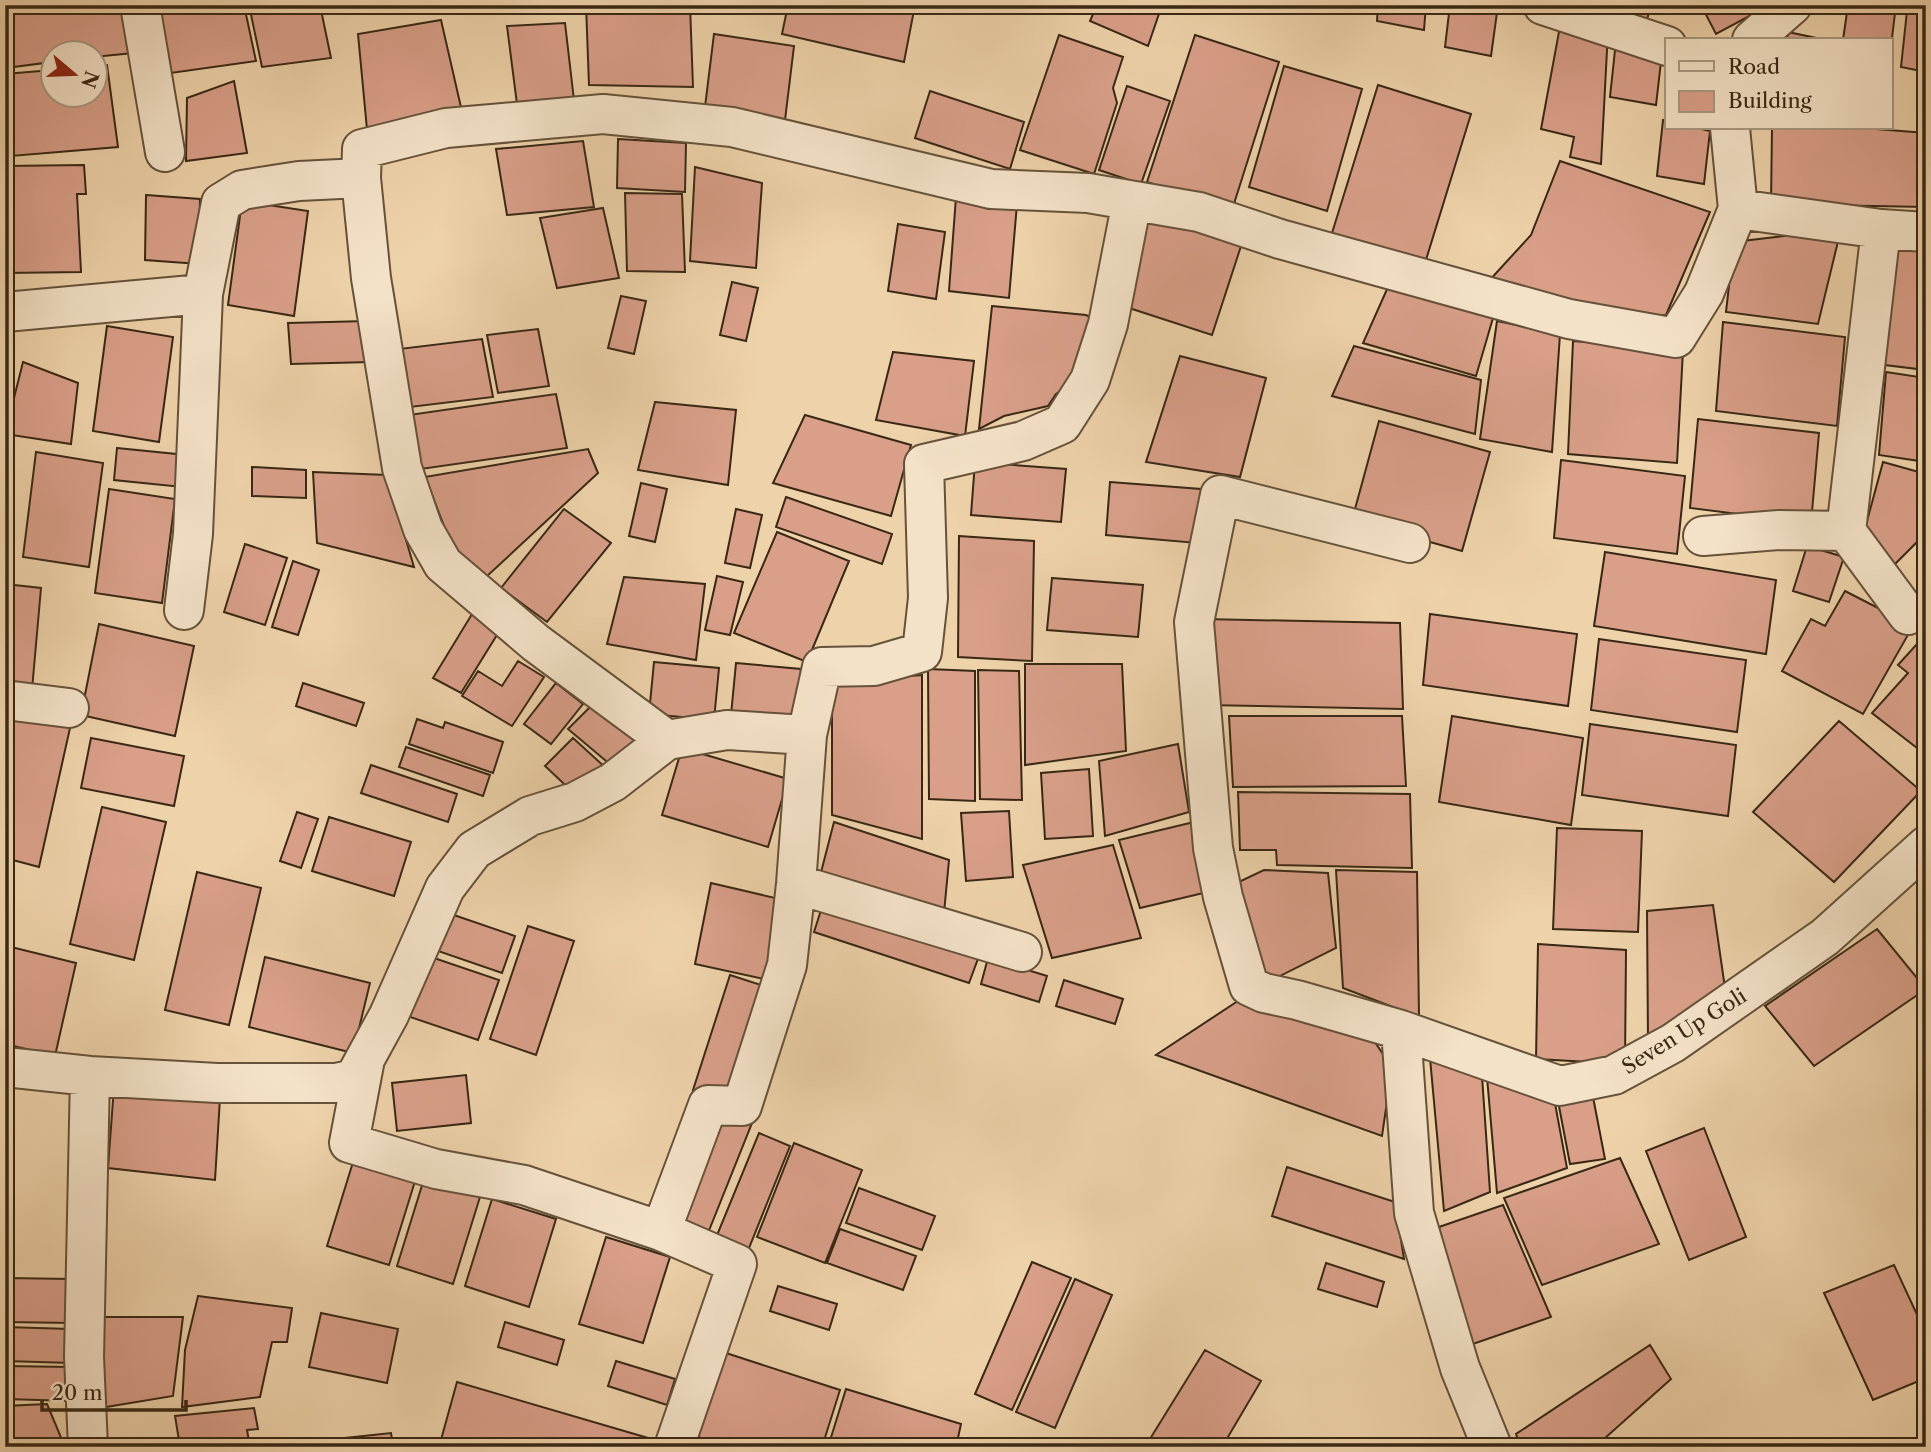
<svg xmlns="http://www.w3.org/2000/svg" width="1931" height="1452" font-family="'Libre Caslon Text',serif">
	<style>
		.building { fill: #d99f89; stroke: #392814; stroke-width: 2 }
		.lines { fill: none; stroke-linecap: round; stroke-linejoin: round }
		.minor-casing { stroke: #66523a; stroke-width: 42 }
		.minor { stroke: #f4e2c8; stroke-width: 38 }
		.labels { text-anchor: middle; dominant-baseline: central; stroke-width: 5; stroke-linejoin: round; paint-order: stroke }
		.street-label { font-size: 21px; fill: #392814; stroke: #f4e2c8 }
	</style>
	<rect width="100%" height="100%" fill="#eed2aa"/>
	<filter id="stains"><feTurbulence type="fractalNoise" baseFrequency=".00286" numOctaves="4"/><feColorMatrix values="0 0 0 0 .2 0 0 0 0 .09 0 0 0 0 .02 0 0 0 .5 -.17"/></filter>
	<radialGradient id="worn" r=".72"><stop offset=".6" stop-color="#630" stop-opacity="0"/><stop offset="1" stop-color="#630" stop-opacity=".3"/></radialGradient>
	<path class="building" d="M5,5h119l9,48 -39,4v-5h-42v10l-47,6z
		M157,5h87l12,56 -85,12z
		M249,5h71l11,53 -69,9z
		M586,5h104l3,82 -104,-2z
		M788,5h127l-11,57 -122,-28z
		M1097,5h65l-14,41 -58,-25z
		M1324,5h39l-1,6z
		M1378,5h48l-2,25 -47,-9z
		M1450,5h48l-7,51 -46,-9z
		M1574,5h77l-6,22z
		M1701,5h69l-54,29z
		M1848,5h48l-5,41v-6h-48z
		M1907,11l19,5v56l-25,-5z
		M441,20l22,96 -95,24 -10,-106z
		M1561,21l47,10 -7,133 -31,-7 4,-20 -33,-8z
		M565,23l10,86 -57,3 -11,-86z
		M1788,32l38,8h-39z
		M714,34l80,12 -9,74 -80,-13z
		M1059,35l64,22 -10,31 4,15 -23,71 -74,-24z
		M1195,35l84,27 -47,148 -85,-28z
		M1616,41l46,12 -6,52 -46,-8z
		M107,65l11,82 -107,9 -6,-41v-41l47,-4v24h42v-28z
		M1284,66l78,23 -35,122 -78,-24z
		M234,81l13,72 -61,8 1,-63z
		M1378,85l93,29 -46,149 -93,-30z
		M1127,86l43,15 -29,83 -42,-14z
		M930,91l94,31 -14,47 -95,-31z
		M1663,120l4,1v7h30l13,3 -6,53 -47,-8z
		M1772,128h91l63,5v74l-155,-3z
		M618,139l68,4 -1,49 -68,-4z
		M583,141l11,66 -87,8 -11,-66z
		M1560,161l150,51 -44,103 -40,5 -139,-37 44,-48z
		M84,165l2,29h-9l4,78 -76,1v-107z
		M695,167l67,16 -6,85 -66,-7z
		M625,193l57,1 3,78 -58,-1z
		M146,195l54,4 -1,65 -54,-4z
		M956,197l61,7 -8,94 -60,-7z
		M242,201l66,10 -14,105 -66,-11z
		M603,208l16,70 -62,10 -17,-70z
		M1149,214l93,29 -30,92 -92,-30z
		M898,224l47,8 -9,67 -48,-8z
		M1841,229l-23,95 -92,-12 8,-70z
		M1895,246l31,4v120l-41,-5z
		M732,282l26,6 -12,53 -26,-6z
		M1388,287l105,31 -17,58 -113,-33z
		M621,296l25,5 -12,53 -26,-6z
		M992,306l94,9 10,5 -27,65 -13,9 -8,12 -44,10 -25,13z
		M368,321l3,41 -80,2 -3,-41z
		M1497,321l63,13 -8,118 -72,-13z
		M1723,322l122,15 -8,89 -121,-15z
		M107,326l66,11 -14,105 -66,-11z
		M538,329l11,57 -51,7 -11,-58z
		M482,339l11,58 -83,10 -11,-58z
		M1573,341l110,9 -6,113 -109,-9z
		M1354,346l127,34 -6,54 -143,-38z
		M893,352l81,9 -9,75 -89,-16z
		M1180,356l86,22 -26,99 -94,-15z
		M23,362l55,21 -7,61 -66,-10z
		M1886,372l40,6v84l-47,-7z
		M556,394l11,54 -146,21 -12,-54z
		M655,402l81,8 -8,75 -90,-15z
		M805,415l106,30 -20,71 -118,-33z
		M1698,419l121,14 -8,90 -121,-15z
		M1379,421l111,31 -28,99 -110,-31z
		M117,448l69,7 -4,32 -68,-7z
		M5,449l7,1 -7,50z
		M588,449l10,24 -113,105 -32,-29 -28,-72z
		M36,452l67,11 -14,104 -66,-10z
		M1561,460l124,16 -8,78 -123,-16z
		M975,462l91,7 -5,53 -90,-7z
		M1883,462l43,12v59l-39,39 -27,-25z
		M252,467l54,3v28l-54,-2z
		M313,472l74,3 27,92 -97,-24z
		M1110,482l91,7 -4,54 -91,-8z
		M641,483l26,6 -12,53 -26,-6z
		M109,489l66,10 -13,104 -67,-10z
		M786,497l106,37 -10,30 -106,-37z
		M564,509l47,34 -64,79 -46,-34z
		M736,509l26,6 -12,53 -25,-5z
		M777,532l72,29 -42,101 -73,-29z
		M959,536l75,5 -2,120 -74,-4z
		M245,544l42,14 -22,67 -41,-13z
		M1807,546l37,11 -15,45 -36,-11z
		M1605,552l171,28 -10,74 -172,-28z
		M293,561l26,9 -21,65 -26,-8z
		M717,576l26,6 -13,53 -25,-5z
		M624,577l81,7 -9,76 -89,-16z
		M1052,578l91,7 -5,52 -91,-7z
		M5,584l36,4 -10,113 -26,-2z
		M1845,591l68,35 -50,88 -81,-43 29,-52 14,7z
		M472,614l28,16 -39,63 -28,-15z
		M1430,614l147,20 -9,72 -145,-21z
		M1204,619l196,4 3,86 -197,-4z
		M99,624l95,22 -19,90 -94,-21z
		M1926,634v121l-54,-42 36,-40 -10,-8z
		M1599,639l147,21 -9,72 -146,-22z
		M518,661l26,16 -32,49 -50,-30 16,-25 24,15z
		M654,662l65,6 -5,52 -65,-6z
		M736,663l65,6 -5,52 -65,-6z
		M1025,664h97l4,87 -101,14z
		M928,669l47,2v130l-46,-2z
		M978,670l41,1 3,129 -42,-1z
		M922,675v164l-90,-24v-133z
		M303,683l61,20 -8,23 -60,-20z
		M556,683l27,21 -32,40 -27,-20z
		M597,700l43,36 -28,30 -44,-37z
		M6,713l64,15 -31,139 -34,-9z
		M1229,716h173l4,70 -173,1z
		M1452,716l131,22 -12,87 -132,-23z
		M417,719l26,9 2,-6 58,20 -10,31 -84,-29z
		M1839,721l82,70 -87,91 -81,-70z
		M1590,724l146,21 -8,71 -146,-21z
		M91,738l93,18 -10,50 -93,-18z
		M573,738l34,31 -29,28 -33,-31z
		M1178,744l11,68 -84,24 -6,-75z
		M406,747l84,28 -7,21 -84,-29z
		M682,748l106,31 -20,68 -106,-32z
		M371,765l86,29 -9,28 -87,-29z
		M1089,769l4,67 -48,3 -4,-66z
		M1238,792l172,2 2,74 -135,-3 -1,-15h-36z
		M102,807l64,15 -32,138 -64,-16z
		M1009,811l4,66 -47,4 -5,-68z
		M297,812l21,7 -17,49 -21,-7z
		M329,817l82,25 -17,54 -82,-25z
		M834,822l115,38 -5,53 -125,-33z
		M1194,822l22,68 -76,18 -21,-68z
		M1557,828l85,3 -4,101 -85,-3z
		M1113,845l28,93 -89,20 -29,-93z
		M1264,870l64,3 8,75 -78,39 -32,-99z
		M1336,870l81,2 2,145 -76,-29z
		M197,872l64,16 -32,137 -64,-15z
		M711,883l77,18 -15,80 -78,-17z
		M823,904l156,52 -10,27 -155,-51z
		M1713,905l13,90 -78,46 -1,-130z
		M448,913l67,23 -13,37 -67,-23z
		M528,926l46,15 -38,114 -46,-16z
		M1877,929l49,60 -112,77 -49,-60z
		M1538,944l88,6 -1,114 -89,-5z
		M7,946l69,17 -21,93 -50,-12v-89z
		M265,957l105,26 -17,70 -104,-26z
		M431,957l68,23 -21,60 -68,-23z
		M988,958l59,18 -8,26 -58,-18z
		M730,975l43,14 -37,115 -43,-14z
		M1064,980l59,19 -8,25 -59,-18z
		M1250,993l121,43 21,32 -10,68 -226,-81z
		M1430,1058l52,18 8,116 -46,19z
		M466,1075l5,48 -74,8 -5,-48z
		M1487,1077l67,21 13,70 -70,25z
		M114,1087l106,11 -5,82 -107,-12z
		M1593,1097l12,62 -35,5 -12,-63z
		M714,1108l38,15 -46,115 -39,-16z
		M1704,1128l42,109 -57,23 -43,-109z
		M759,1133l31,13 -43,107 -32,-13z
		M794,1143l68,27 -37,93 -68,-26z
		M1620,1158l39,86 -117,41 -38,-87z
		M354,1159l62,19 -27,87 -62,-19z
		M1287,1167l108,35 9,57 -132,-43z
		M424,1179l56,18 -27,87 -56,-18z
		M859,1188l76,28 -13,34 -76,-27z
		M492,1199l64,20 -27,88 -64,-21z
		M1503,1205l48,112 -81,28 -31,-118z
		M840,1229l76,27 -13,34 -76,-27z
		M606,1237l64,20 -27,86 -64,-19z
		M1032,1262l39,16 -59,132 -37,-16z
		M1326,1263l58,19 -7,25 -59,-18z
		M1894,1265l32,69v44l-53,22 -49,-107z
		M5,1278l67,1 1,44 -68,-1z
		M1075,1279l37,16 -57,133 -39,-16z
		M778,1286l59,18 -8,26 -59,-19z
		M198,1296l94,12 -5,34h-15l-12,55 -78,10 3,-57z
		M321,1313l77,16 -11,54 -78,-16z
		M93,1317h90l-10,79 -79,13z
		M505,1322l59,18 -7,25 -59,-18z
		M5,1327l65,2 1,34 -66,-2z
		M1650,1345l21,34 -76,68h-74l-5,-13z
		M1205,1350l56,31 -39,66h-77z
		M726,1353l114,37 -18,57h-92l-32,-10z
		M616,1361l59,18 -8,26 -59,-19z
		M5,1366l66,1 1,34 -67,-2z
		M457,1382l198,58 -2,7h-214z
		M846,1389l115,35 -5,23h-128z
		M47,1404l18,43h-60v-41z
		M254,1408l4,21 -11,1 3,17h-70l-5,-31z
		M391,1433l2,14h-76v-6z"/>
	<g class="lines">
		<g class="minor-casing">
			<path id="minor" d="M140,5l25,147
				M1543,5l124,41
				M1752,40l40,-35
				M361,178l10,100 31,190 21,61 20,35 93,79 131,97
				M1738,209l143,20 45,3
				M1881,229l-35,302 62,84
				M5,312l198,-18 18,-91 21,-13 57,-9 62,-3 1,-29 84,-21 157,-14 129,13 259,62 97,4 111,19 81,27 289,80 107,19 28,-45 34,-84 -8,-81
				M1703,536l76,-6 67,1
				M1410,543l-190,-48 -26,127 19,226 10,49 26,89 15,7 33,7 104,30 159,56 54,-11 59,-32 152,-106 101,-91
				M184,610l9,-76 10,-240
				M5,700l64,8
				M796,884l226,68
				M1401,1030l13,183 46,155 32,79
				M365,1059l-16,84 87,26 88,16 137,46
				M5,1067l85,9 127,7h119l18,-4 35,-64 56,-127 29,-38 56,-34 45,-14 38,-20 54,-42 60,-10 80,5
				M88,1447l-4,-90 6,-281
				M674,1447l63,-183 -76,-33 47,-126 34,1 45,-141 9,-81 11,-149 15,-68 52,-1 48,-14 6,-54 -4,-134 99,-23 39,-17 28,-44 18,-56 24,-123"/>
		</g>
		<use href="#minor" class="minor"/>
	</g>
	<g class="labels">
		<g class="street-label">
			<text transform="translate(1684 1031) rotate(-32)">Seven Up Goli</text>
		</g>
	</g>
	<rect width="1931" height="1452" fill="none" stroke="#eed2aa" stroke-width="28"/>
	<rect x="7" y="7" width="1917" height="1438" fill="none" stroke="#392814" stroke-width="3.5"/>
	<rect x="14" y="14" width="1903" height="1424" fill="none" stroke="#392814" stroke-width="2"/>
	<rect x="1665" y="38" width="228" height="91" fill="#f4e2c8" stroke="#a99880" stroke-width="2"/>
	<rect x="1679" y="61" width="35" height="10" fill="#f4e2c8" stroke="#a99880" stroke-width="2"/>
	<text x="1728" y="74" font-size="21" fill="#392814">Road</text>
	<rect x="1679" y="91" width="35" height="21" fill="#d99f89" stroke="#a99880" stroke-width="2"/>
	<text x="1728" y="108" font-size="21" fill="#392814">Building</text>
	<g transform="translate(74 74) rotate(109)"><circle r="33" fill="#f4e2c8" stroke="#a99880" stroke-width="2"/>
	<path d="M0-5L12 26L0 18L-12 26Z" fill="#8f2418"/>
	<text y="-10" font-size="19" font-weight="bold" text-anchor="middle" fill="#392814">N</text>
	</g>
	<path d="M42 1400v10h144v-10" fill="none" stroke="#392814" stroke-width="3.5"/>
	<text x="52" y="1400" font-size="21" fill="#392814" stroke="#f4e2c8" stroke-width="5" paint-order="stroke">20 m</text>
	<rect width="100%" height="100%" filter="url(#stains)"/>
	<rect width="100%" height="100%" fill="url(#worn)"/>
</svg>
